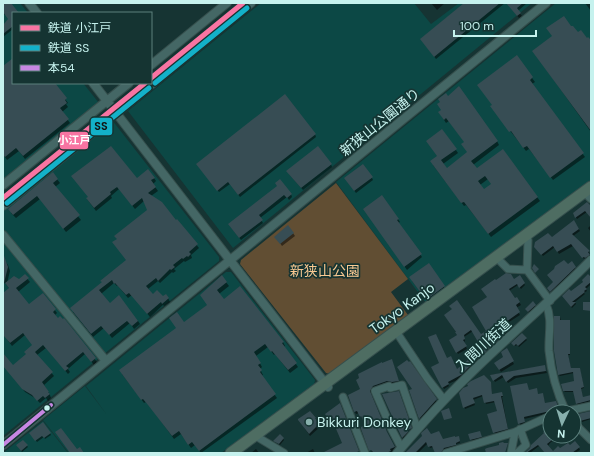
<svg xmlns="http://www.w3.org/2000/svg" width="594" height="456" font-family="'DM Sans','Noto Sans JP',sans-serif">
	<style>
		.built { fill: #0c4845 }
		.green { fill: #614e33 }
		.shadow { fill: #0007; fill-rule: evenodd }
		.building { fill: #374d54; fill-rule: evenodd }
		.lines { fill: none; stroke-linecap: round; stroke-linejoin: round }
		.minor-casing { stroke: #364f4d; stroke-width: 9 }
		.tertiary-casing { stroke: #364f4d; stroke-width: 10 }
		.trunk-casing { stroke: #364f4d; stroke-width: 13 }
		.minor { stroke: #446765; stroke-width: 7 }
		.tertiary { stroke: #446765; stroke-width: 8 }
		.trunk { stroke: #4e6d62; stroke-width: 11 }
		.bus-1-casing { stroke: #153432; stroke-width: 7 }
		.bus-1 { stroke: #c787e3; stroke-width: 4 }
		.rail-1-casing { stroke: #153432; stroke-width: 8 }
		.rail-2-casing { stroke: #153432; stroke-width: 8 }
		.rail-1 { stroke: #f874a2; stroke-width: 5 }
		.rail-2 { stroke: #13b1c9; stroke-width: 5 }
		.bus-dot { fill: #c6f2ee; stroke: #153432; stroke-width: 1.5 }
		.poi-dot { fill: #88b0ad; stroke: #153432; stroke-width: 1.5 }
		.labels { text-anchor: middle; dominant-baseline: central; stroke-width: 3.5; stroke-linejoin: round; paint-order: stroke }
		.street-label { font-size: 14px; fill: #c6f2ee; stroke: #153432 }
		.park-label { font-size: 14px; fill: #f9c992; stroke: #153432 }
		.poi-label { font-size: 14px; fill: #c6f2ee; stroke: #153432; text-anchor: start }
		.line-badge { stroke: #153432; stroke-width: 1.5 }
		.badge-label { font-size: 11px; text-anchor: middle; font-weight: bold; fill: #fff }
		.pale-badge-label { font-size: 11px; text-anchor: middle; font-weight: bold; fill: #111 }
	</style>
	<rect width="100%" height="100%" fill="#163433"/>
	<path class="built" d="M3,3h17l8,10h-15v70h70l16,20 -96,77z
		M261,3h153l17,21 28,-21h73l-299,245 -105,-137z
		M556,3h35v178l-165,122 -90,-121z
		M112,120l107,137v4l-115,93 -101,-123v-22z
		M3,241l96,117 -96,78z
		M226,272h5l84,108 -1,5 -93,68h-152l-26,-33 42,-34 22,29 -21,-29z
		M43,421l25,32h-65z"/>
	<path class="green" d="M336,183l72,96 -17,13 17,23 -78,59 -4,-1 -86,-109 1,-4z"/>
	<path class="shadow" d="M3,3h6l9,10h-5v16l-10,8v-11l6,-7 -4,-5 -2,2z
		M431,3h14l-8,7z
		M465,3h40l-69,56 -15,-20z
		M507,3h20l-9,8 4,5 -3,2z
		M585,3h6v8z
		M571,27l7,7 13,8v90l-55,-77z
		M516,56l19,26 -3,2 53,73 -32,23 -24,-31 -3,2 -32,-41z
		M13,60v23h37l4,1 14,19 -2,1 2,3 -6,5 8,11 -45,36 -6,-8 -12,9 -4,-6v-86z
		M439,112l58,29 2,4 -26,20 4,5 26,-20 37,51 -49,36 -25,-32 -2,1 -31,-41 5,-9 18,-6 2,3 -15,11 4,5 21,-16 -3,-11 -16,-21 -3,2zM488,179l4,6 -8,6 -4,-6z
		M315,134l1,3 -76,60 -10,-13 -11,8 -20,-25z
		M331,164l1,3 -29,23 -14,-16z
		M53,174l7,9 -5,4 26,33 -15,12 -26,-33 -24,19 -5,-5z
		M154,178l2,3 -3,3 5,7 -7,5 25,25 1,-1 22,28 -8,7 1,3 -7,4 -1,-1 -10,8 2,2 -3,2 -1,-1 -12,11 -2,-2 -10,8 5,6 15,3 2,4 -6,4 -1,-1 -13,12 -18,-22 -4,3 -10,-12h-1l-3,-3 -13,11 9,10 28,17 2,3 -6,5 -4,-6 -18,15 -8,-10 -11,9 -20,-25 54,-52 21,-50 -4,-9 -9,8 -16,-20 -8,7 1,2 -16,13 -9,-12 50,-20z
		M372,178l1,2 -17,13 -9,-12z
		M278,186l13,8 1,3 -3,3 -2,-3 -27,21 3,5 -22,17 -11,-14z
		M591,208v9l-4,-5 -10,7 -3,-5z
		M366,212l32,7 2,3 -2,1 24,34 -15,13z
		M574,222l6,9 -7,5 16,16 1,5 -3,3 -2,-2 -1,1 -11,-13 -14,8 -4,-7 -12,9 -6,-7z
		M591,225v7l-3,-4z
		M293,233l2,3 -13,10 -5,-7z
		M3,258l5,7 2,6 -3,12 12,-3 6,-4 5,6 -12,10 11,14 14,-12 14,19 -2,2 3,4h6l33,43 -3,3 -9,-11 -17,15 2,3 -2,2 -22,-26 -9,7 17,21 -10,9 6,10 1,3 -3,3 -2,-3 -6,5 -5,-5 -10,-6 -22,-27v-10l10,11 14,-11 6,-10 -8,-10 -13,11 -9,-12v-39l7,-6 -5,-6 -2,1z
		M428,264l18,26 -17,13 -17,-22z
		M568,265l8,4 -25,24 -2,-3z
		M222,277l7,9 -10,8 5,6 59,42 2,4 -1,1 14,20 -8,6 -15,-19 -1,1 -6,-8 -12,9 6,11 -2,2 3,6 -2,1 16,22 -76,55 -6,-8 -4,3 -10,-14 -7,5 -22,-30 -6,-7 -2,1 -22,-29 62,-51 24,-18z
		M520,277l5,8 -4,4 -3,-4 -9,6 5,8 3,-1 4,7 -5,3 4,7 -14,9 5,7 -5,5 -7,-8 -4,3 -12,20 -1,-4 -9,-16 -9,6 1,4 -1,1 3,7 -9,5 -8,-14 8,-5 -13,-20 36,20 6,-4 -14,-23z
		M591,278v6l-5,5 1,2 -3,2 1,1 -10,8 1,2 -4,4 -8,-10z
		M533,302l3,5 -7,6 -3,-4z
		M560,317l1,4 9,1v33h-2l3,14 9,1 4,18 -3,1 2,9 8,-2v5l-14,4 -3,-13h-9l-1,-1 12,-9 -2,-9 -14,3 -1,-1 -2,-10z
		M500,339l1,1 -19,18 -1,-1z
		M526,339l1,1 -8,7 -2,-2 -2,1 -3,-3z
		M506,350l8,14 -13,8 -6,-9 10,-6z
		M447,359l9,12 13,-11 5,6 -12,12 -14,6 1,2 -5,3 -12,-21z
		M392,360l7,23 -5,1 -5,-1 -15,6 -3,5 17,42 8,13 -5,3v1h-19l-5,-27 -4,-8h-1l-3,-5 -3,1 -1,-2 6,-22z
		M410,363l27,39 -16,18 -11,-30 4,-1z
		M544,366l3,7 -31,5 -8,5 -4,-6 -9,5 -4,-7z
		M491,384l1,11 10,-1 1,3h-1l6,33 -13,4 -7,-20 10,-2 -2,-10 -10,2 -3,-8 -10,4 2,5 -10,4 -5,-16z
		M512,387l26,8 5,-1 2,10h11l3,7 -35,8 1,5 -5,1z
		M399,393l12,36 -4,2 1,2 -5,6 -20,-44z
		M591,418v1l-9,3 -1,-2z
		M301,423l17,2 2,2 -10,9z
		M550,429v7l8,1 -8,6 -2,3 4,6 6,-4 2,2 10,-4 9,2 1,2 -5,3h-29l-7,-7 -9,7h-4z
		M30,433h20l1,2 -6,4 -1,-2 -7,5z
		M480,433l2,5 -10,3 -1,-2z
		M280,435l4,5 -4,5 -5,-4z
		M430,435l13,5 16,-1 1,4 -4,1v2l-13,7h-7l-2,-6 -4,1 -2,-5 -10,10h-11z
		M23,441l5,6 -6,5 -4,-5z
		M256,449l3,4h-8z
		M313,449l2,4h-9z"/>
	<path class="building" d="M3,3h8l8,10h-6v13l-10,8v-9l5,-6 -5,-7z
		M464,3h36l-66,54 -14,-18z
		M506,3h17l-6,5 4,5 -4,3z
		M564,16l7,10h2l5,6 3,-2 6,8 1,-1 3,3v91l-59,-80 20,-15 -6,-8z
		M517,55l16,22 -3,3 54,73 -34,25 -23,-32 -4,2 -12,-17 -2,1 -19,-26 2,-1 -15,-20z
		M13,58v25h42l12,15 -2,2 2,3 -7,5 9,11 -46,37 -7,-8 -11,9 -2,-2v-89z
		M459,86l39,55 -27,20 6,7 26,-19 35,48 -50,37 -24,-32 -3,1 -31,-42 7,-5 -11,-15 16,-12 15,20 -16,11 6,8 20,-16 -6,-8 3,-2 -18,-24 -2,2 -6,-8 3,-2 -4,-6 3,-2 -2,-3 8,-6 2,3zM485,176l6,8 -7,5 -6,-8z
		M285,94l31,40 -78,61 -10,-13 -11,9 -21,-27z
		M111,146l26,32 11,-9 7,9 -4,2 5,7 -8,6 14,9 14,18 1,-1 21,25 -9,8 2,2 -3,3 -1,-1 -4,3 -1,-1 -9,7 2,2 -4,3 -1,-1 -12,12 -2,-3 -10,8 7,8 4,-4 6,6 3,-2 3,4 -7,6 -1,-2 -14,12 -18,-21 -3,2 -11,-12 -1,1 -2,-4 -13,10 11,13 9,-8 19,26 -6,5 -5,-5 -18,14 -8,-9 -10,8 -21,-26 32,-26 -2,-1 26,-21 -14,-18 5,-3 -3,-3 33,-26 -5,-12 -10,8 -15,-19 -7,5 1,2 -17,14 -8,-10 2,-1 -17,-21z
		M318,146l14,18 -31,24 -15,-17z
		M363,164l10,13 -19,14 -10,-13z
		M53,172l5,7 -5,4 27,32 -17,14 -26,-33 -24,19 -5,-6z
		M280,179l12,15 -5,4 -3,-3 -25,20 4,5 -24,18 -11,-14 49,-38 -2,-3z
		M382,195l17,24 -2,1 25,34 -18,13 -41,-58z
		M587,202l4,4v12l-6,-7 -10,7 -2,-5z
		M574,220l5,9 -7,5 18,17 -2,1 2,3 -5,3 -1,-1 -2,1 -11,-14 -14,8 -4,-6 -12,9 -7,-8 1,-5 13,-9 4,4z
		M288,225l6,8 -14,11 -6,-7z
		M3,253l5,14 -4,16 -1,-1z
		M564,260l4,4 4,-3 4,6 -26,25 -3,-4 6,-6 -6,-7 7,-6 1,-3z
		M429,263l16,23 -19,14 -17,-23z
		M534,264l5,5 -4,4 -3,-5z
		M506,273l5,1 3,5 6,-4 5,8 -6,5 -2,-4 -8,5 6,9 2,-1 3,5 -4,3 4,7 -14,10 5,6 -7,6 -7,-8 -2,2 5,10 -20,19 -2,-4 4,-2 -2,-2 1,-2 -10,-17 -7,5 1,4 -2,1 4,6 -11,7 -7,-13 8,-5 -2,-3h1l-12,-17 8,-6 -3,-3 8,-6 24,34 5,-3 -14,-24 15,-10 -6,-8 14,-10 1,1z
		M25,274l4,4 -13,10 13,16 14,-11 13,16 -3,3 5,6 2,-2 3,3 1,-1 32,40 -5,4 -8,-10 -17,14 3,2 -4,3 -22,-26 -8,7 18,20 -11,10 7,10h-1l2,2 -5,4 -2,-2 -6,5 -5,-6 -10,-6 -19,-23v-13l10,12 13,-11 -2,-2 8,-7 -9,-12 -13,10 -7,-8v-42l6,-5 -4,-5 9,-7 5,3z
		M588,274l3,3v5l-6,5 2,2 -3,2 1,1 -13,10h4l-5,5 -9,-11 7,-7 2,2 12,-9 -1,-2z
		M222,275l5,7 -10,8 7,9 16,-13 44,56 -2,1 15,20 -9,7 -16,-19 -1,1 -6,-8 -11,8 7,11 -3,2 4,5 -2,2 16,22 -77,57 -7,-9 -4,3 -9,-14 -7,5 -24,-31 -5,-6 -2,1 -22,-30 57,-42 -7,-10 8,-6 7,10 23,-17 -7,-10z
		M533,301l3,4 -8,7 -3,-3z
		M583,302h8v9l-8,-1z
		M554,316h6v4h10v34h-2l3,14h9l4,19 -3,1 2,9 8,-2v5l-15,4 -3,-13h-10l-2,-7 13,-3 -1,-9 -15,3 -4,-24z
		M522,333l5,5 -9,8 -2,-2 -2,2 -3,-3z
		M436,334l11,24 4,-2 6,13 12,-10 4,4 -12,12 -13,7 1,2 -7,4 -11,-21 8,-4 -11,-26z
		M507,348l7,13 -15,9 -5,-7 9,-6 -2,-5z
		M392,359l7,22 -7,1 -5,-1 -14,5 -3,5 17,41 8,15 -5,2 1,2 -5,2h-4v-1l-8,1 -3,-3 -2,1 -8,-22v-2l4,-2 -4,-9 -1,1 -3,-6 -3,1 -6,-17 12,-6 -4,-9 3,-2 -1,-4 24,-12v1z
		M407,360l2,2 1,-1 27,38 -18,20 -10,-29 3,-1 -15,-22z
		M545,365l1,6 -32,5 -8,6 -4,-7 -9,6 -3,-6z
		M484,375l7,7 1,12 10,-2 1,4h-2l7,33 -15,4 -6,-19 10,-3 -3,-10 -10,2 -2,-8 -9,3 2,5 -12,5 -4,-15 4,-5 5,-2 -1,-2 4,-3z
		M527,383l2,7 8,-2 1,6 5,-1 2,10 11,-2 3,8 -35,8 1,5 -7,2 -8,-38z
		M399,391l13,37 -4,2v2l-6,6 -20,-44z
		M340,403l19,48 -4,2h-33l20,-10 -8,-19 -2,1 -7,-11z
		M449,408l3,10 -8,2 -3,-9z
		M310,411l6,7h-1l4,6 -10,10 -11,-14v-1z
		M591,411v7l-11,3 -2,-7z
		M43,422l8,11 -7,5 -2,-2 -7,5 -6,-8z
		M550,427v9h7l-10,8 6,7 5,-5 2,2 8,-5 2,2 5,-4 5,6 -8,6h-27l-7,-8 -12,8v-1l4,-4 1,-3 13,-12 -1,-1z
		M61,428l16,21 3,-2 4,6h-14l-15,-21z
		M427,428l4,6 8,-3 4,8 12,-3v1l4,-1 1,5 -4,2v2l-12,3 -3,5v-1l-6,1 -3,-7 -4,1 -2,-5 -11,11h-10l17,-17 -1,-3z
		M480,431l2,6 -12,3 -2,-6z
		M280,434l4,4 -5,6 -6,-3z
		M23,440l5,5 -7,6 -5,-6z
		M503,442l1,1h4l-3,10h-19l-1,-4 2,-1 12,-3v-2z"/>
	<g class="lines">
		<g class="minor-casing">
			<path id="minor" d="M584,192l7,7
				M500,261l8,8 19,1 23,31
				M527,270l1,-30
				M546,304c7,16 2,31 3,47 2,20 8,42 17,61
				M399,336l28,42 17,22
				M343,397l22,56
				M563,412l28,-6
				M574,423l17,17
				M259,438l25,15
				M401,447l-9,-17 -17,-39 14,-5 1,2 12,-3 15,43
				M446,453l69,-21 35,-16
				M511,453l4,-21
				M517,453l9,-8 -6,-16"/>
		</g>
		<g class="tertiary-casing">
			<path id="tertiary" d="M29,3l8,10
				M151,65l76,-62
				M93,83l235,304
				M3,185l126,-102
				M3,206l248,-203
				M3,235l103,126
				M3,445l543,-442
				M397,453c22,-26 45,-52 70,-76 40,-40 84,-76 124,-117"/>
		</g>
		<g class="trunk-casing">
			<path id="trunk" d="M231,453l360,-266"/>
		</g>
		<use href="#minor" class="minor"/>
		<use href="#tertiary" class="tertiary"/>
		<use href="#trunk" class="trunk"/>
		<g class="bus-1-casing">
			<path id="bus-1" d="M3,445l48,-40"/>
		</g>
		<use href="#bus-1" class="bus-1"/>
		<g class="rail-1-casing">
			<path id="rail-1" d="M151,78l92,-75
				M3,198l142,-115"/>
		</g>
		<g class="rail-2-casing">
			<path id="rail-2" d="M155,83l92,-75
				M7,203l142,-115"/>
		</g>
		<use href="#rail-1" class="rail-1"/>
		<use href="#rail-2" class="rail-2"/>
	</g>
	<circle class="bus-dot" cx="47" cy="408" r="3.5"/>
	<circle class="poi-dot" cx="309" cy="422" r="4"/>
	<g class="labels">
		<g class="street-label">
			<text transform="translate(380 122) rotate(-39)">新狭山公園通り</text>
			<text transform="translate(402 308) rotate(-36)">Tokyo Kanjo</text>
			<text transform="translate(483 345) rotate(-43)">入間川街道</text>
		</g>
		<g class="park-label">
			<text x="325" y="271">新狭山公園</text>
		</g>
		<g class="poi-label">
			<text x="317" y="422">Bikkuri Donkey</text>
		</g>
	</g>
	<g class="line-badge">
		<rect x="90" y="117" width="23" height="19" rx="4" fill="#13b1c9"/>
		<rect x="59" y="131" width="30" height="19" rx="4" fill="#f874a2"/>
	</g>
	<g class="badge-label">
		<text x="74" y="144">小江戸</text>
	</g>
	<g class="pale-badge-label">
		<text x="101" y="130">SS</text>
	</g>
	<rect width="594" height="456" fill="none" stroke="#c6f2ee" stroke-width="8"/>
	<rect x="12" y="12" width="140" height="72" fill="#153432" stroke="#5c807d"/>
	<rect x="20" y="25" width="20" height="6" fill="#f874a2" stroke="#5c807d"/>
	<text x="48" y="32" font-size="12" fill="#c6f2ee">鉄道 小江戸</text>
	<rect x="20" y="45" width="20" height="6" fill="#13b1c9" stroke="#5c807d"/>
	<text x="48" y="52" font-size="12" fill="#c6f2ee">鉄道 SS</text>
	<rect x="20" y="65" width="20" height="6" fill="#c787e3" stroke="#5c807d"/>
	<text x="48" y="72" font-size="12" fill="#c6f2ee">本54</text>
	<g transform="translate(562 424) rotate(184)"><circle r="19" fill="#153432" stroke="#5c807d"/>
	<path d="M0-3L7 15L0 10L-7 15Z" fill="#88b0ad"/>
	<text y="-6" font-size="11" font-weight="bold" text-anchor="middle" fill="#c6f2ee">N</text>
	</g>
	<path d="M454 30v6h82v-6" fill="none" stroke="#c6f2ee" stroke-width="2"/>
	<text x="460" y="30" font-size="12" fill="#c6f2ee" stroke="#153432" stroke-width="3" paint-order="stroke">100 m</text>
</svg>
